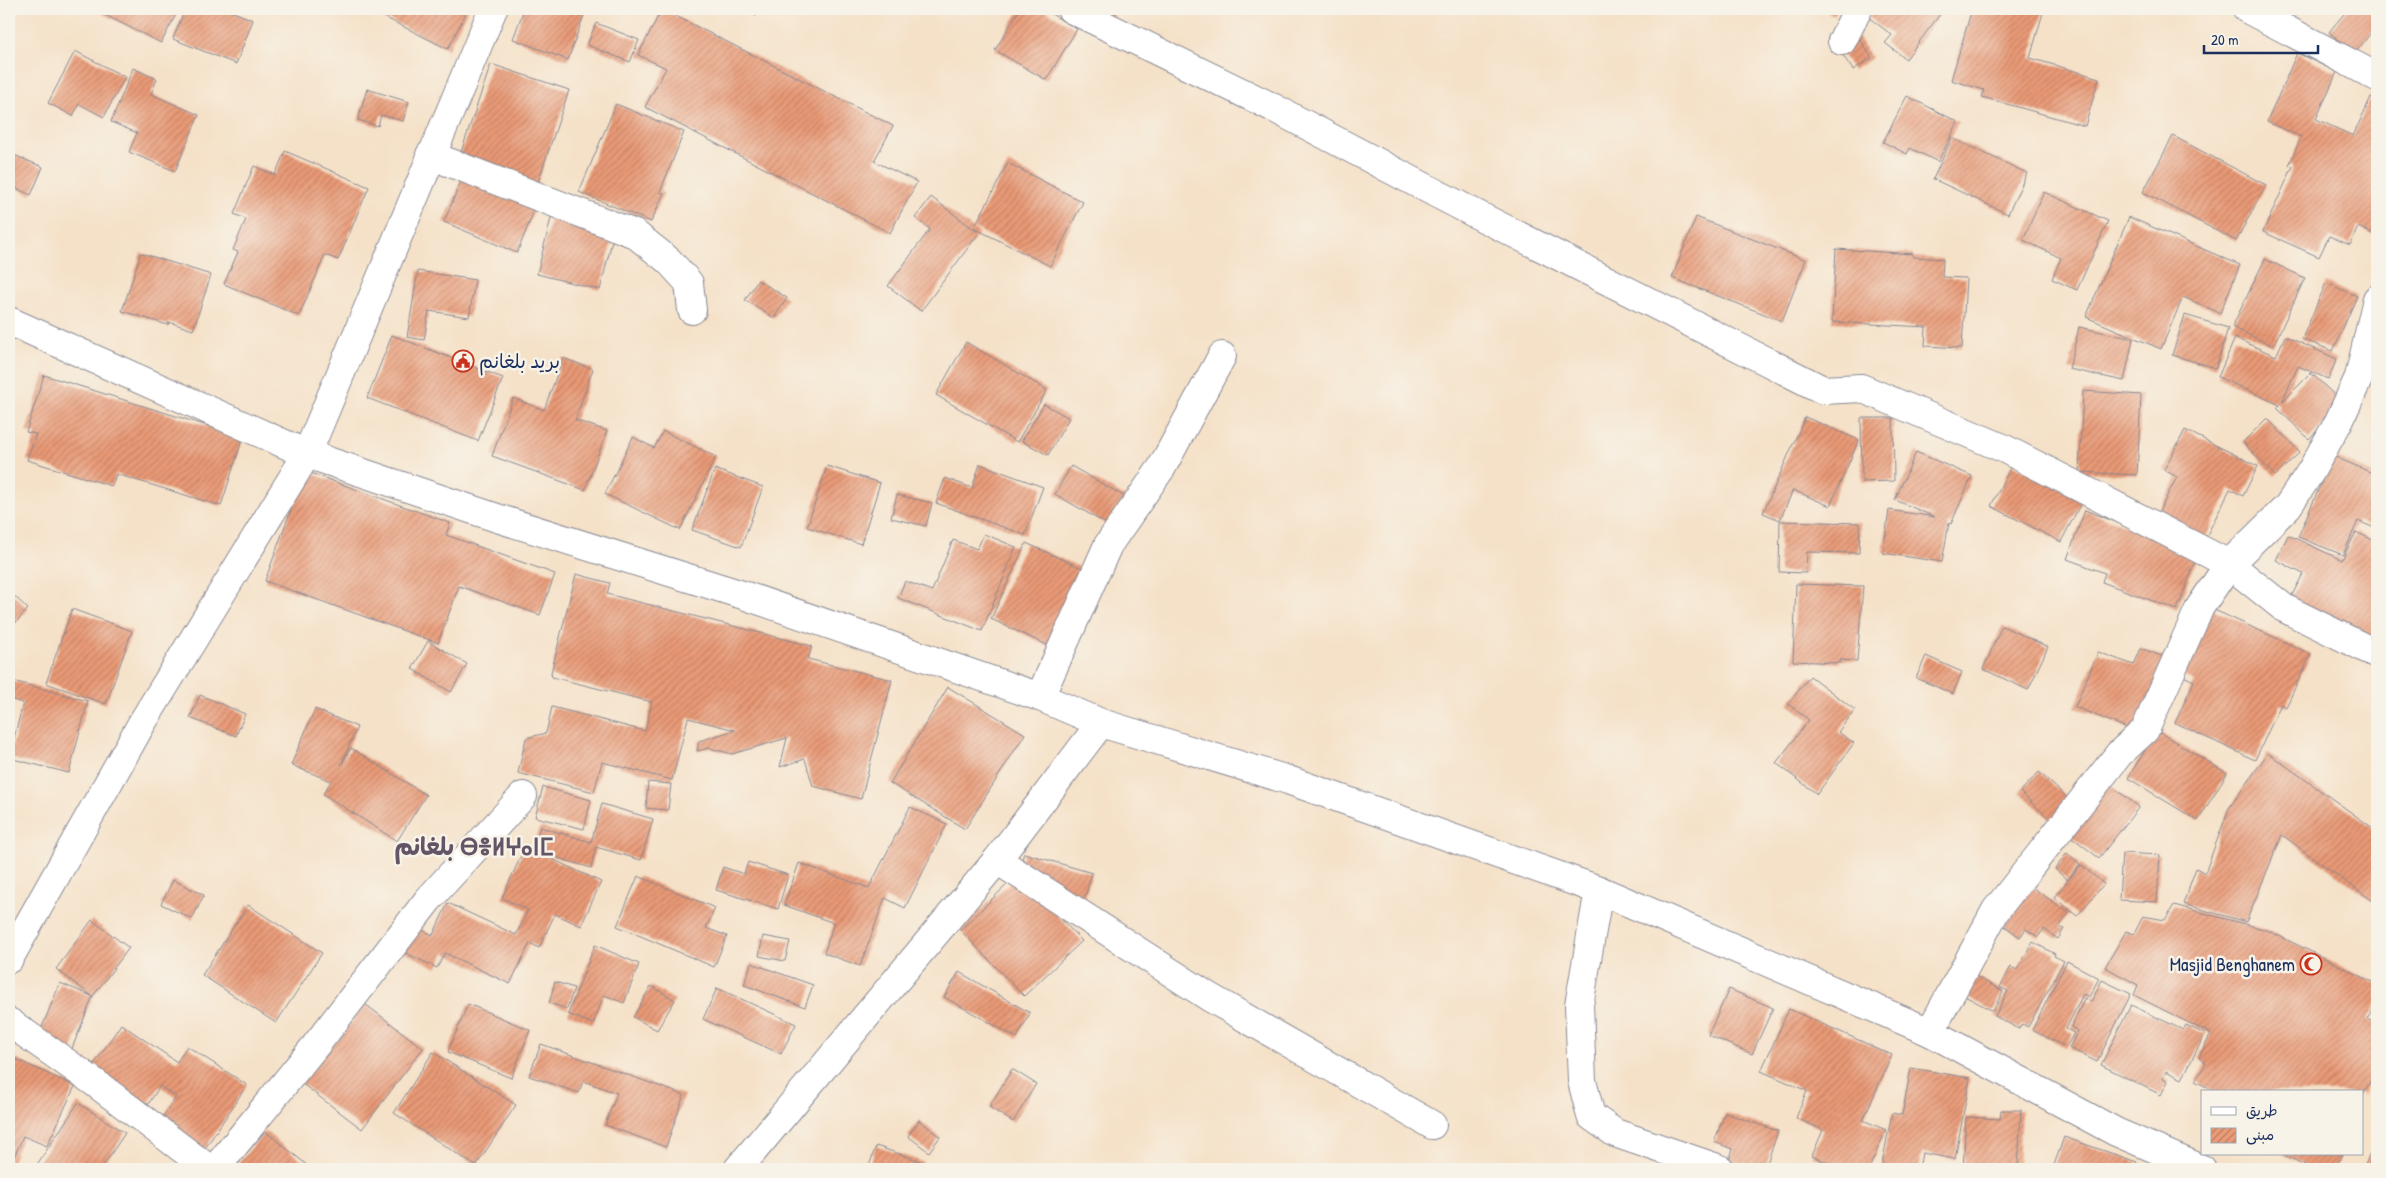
<svg xmlns="http://www.w3.org/2000/svg" width="2386" height="1178" viewBox="0 0 2386 1178" font-family="'Patrick Hand','Playpen Sans Arabic','Noto Sans Tifinagh',sans-serif">
	<style>
		.building { fill: url(#building-hatch) }
		.lines { fill: none; stroke-linecap: round; stroke-linejoin: round }
		.minor-casing { stroke: #888893; stroke-width: 30 }
		.tertiary-casing { stroke: #888893; stroke-width: 30 }
		.secondary-casing { stroke: #888893; stroke-width: 30 }
		.minor { stroke: #fff; stroke-width: 28 }
		.tertiary { stroke: #fff; stroke-width: 28 }
		.secondary { stroke: #fff; stroke-width: 28 }
		.labels { text-anchor: middle; dominant-baseline: central; stroke-width: 5; stroke-linejoin: round; paint-order: stroke }
		.poi-label { font-size: 19px; fill: #1b2f5e; stroke: #f7f3e8; text-anchor: start }
		.district-label { font-size: 24px; font-weight: bold; fill: #635466; stroke: #f7f3e8 }
	</style>
	<defs>
		<pattern id="building-hatch" width="6" height="6" patternUnits="userSpaceOnUse" patternTransform="scale(1.25)"><rect width="6" height="6" fill="#ea9a76"/><path d="M-1 1l2-2M0 6l6-6M5 7l2-2" fill="none" stroke="#bd7e64"/></pattern>
	</defs>
	<rect width="100%" height="100%" fill="#f7f3e8"/>
	<filter id="ink" filterUnits="userSpaceOnUse"><feTurbulence type="fractalNoise" baseFrequency=".02" numOctaves="2"/><feDisplacementMap in="SourceGraphic" scale="10" xChannelSelector="R" yChannelSelector="G"/><feConvolveMatrix kernelMatrix="1 2 1 2 8 2 1 2 1" color-interpolation-filters="sRGB"/></filter>
	<filter id="wash" filterUnits="userSpaceOnUse"><feTurbulence type="fractalNoise" baseFrequency=".0096" numOctaves="4" result="noise"/><feDisplacementMap in="SourceGraphic" scale="20" xChannelSelector="R" yChannelSelector="G"/><feGaussianBlur stdDeviation="1.12" result="paint"/><feColorMatrix in="noise" values="0 0 0 0 0 0 0 0 0 0 0 0 0 0 0 0 0 1.4 0 .05"/><feComposite in="paint" operator="in"/></filter>
	<g filter="url(#wash)">
		<rect width="100%" height="100%" fill="#f5e1c8"/>
		<g id="blocks">
			<g class="building">
				<path d="M 93,9 L 179,9 L 161,43 Z"/>
				<path d="M 185,9 L 226,9 L 253,20 L 236,64 L 173,39 Z"/>
				<path d="M 389,9 L 468,9 L 448,49 L 384,17 Z"/>
				<path d="M 524,9 L 586,9 L 568,60 L 513,39 Z"/>
				<path d="M 662,9 L 893,126 L 874,161 L 917,182 L 890,233 L 645,107 L 666,68 L 638,55 Z"/>
				<path d="M 743,9 L 759,9 L 756,16 Z"/>
				<path d="M 1020,9 L 1043,9 L 1077,29 L 1046,80 L 995,50 Z"/>
				<path d="M 1091,9 L 1117,9 L 1114,18 Z"/>
				<path d="M 1820,9 L 1837,9 L 1834,15 Z"/>
				<path d="M 1874,9 L 1944,9 L 1906,59 L 1885,43 L 1892,35 L 1868,17 Z"/>
				<path d="M 1972,9 L 2044,9 L 2030,58 L 2099,78 L 2085,126 L 1982,97 L 1984,90 L 1951,80 Z"/>
				<path d="M 2282,9 L 2301,9 L 2298,15 Z"/>
				<path d="M 2348,9 L 2377,9 L 2377,25 L 2355,53 L 2329,32 Z"/>
				<path d="M 596,23 L 639,40 L 630,62 L 587,45 Z"/>
				<path d="M 1859,38 L 1872,58 L 1853,70 L 1839,50 Z"/>
				<path d="M 75,51 L 125,77 L 104,117 L 79,104 L 73,116 L 48,103 Z"/>
				<path d="M 2297,53 L 2337,72 L 2316,119 L 2353,136 L 2371,97 L 2377,100 L 2377,236 L 2358,227 L 2350,245 L 2329,236 L 2319,257 L 2263,232 L 2293,166 L 2289,165 L 2301,137 L 2267,122 Z"/>
				<path d="M 491,64 L 569,90 L 537,185 L 459,158 Z"/>
				<path d="M 133,68 L 157,79 L 151,94 L 199,115 L 175,171 L 129,152 L 137,133 L 111,122 Z"/>
				<path d="M 367,89 L 409,102 L 403,121 L 381,115 L 378,126 L 358,120 Z"/>
				<path d="M 1907,96 L 1958,122 L 1938,162 L 1910,148 L 1907,154 L 1883,142 Z"/>
				<path d="M 616,104 L 684,132 L 660,192 L 664,193 L 651,222 L 579,192 Z"/>
				<path d="M 2173,136 L 2266,185 L 2236,241 L 2143,192 Z"/>
				<path d="M 1952,138 L 2027,173 L 2008,214 L 1933,179 Z"/>
				<path d="M 285,151 L 369,187 L 338,260 L 325,255 L 299,316 L 224,284 L 238,252 L 233,250 L 246,219 L 234,214 L 254,166 L 275,175 Z"/>
				<path d="M 9,153 L 43,167 L 31,195 L 9,185 Z"/>
				<path d="M 1008,163 L 1083,202 L 1050,266 L 974,228 Z"/>
				<path d="M 465,171 L 538,201 L 517,253 L 444,222 Z"/>
				<path d="M 2044,192 L 2108,221 L 2077,290 L 2052,279 L 2061,258 L 2023,240 Z"/>
				<path d="M 931,197 L 979,233 L 921,311 L 888,286 L 930,229 L 915,218 Z"/>
				<path d="M 552,214 L 615,229 L 600,290 L 537,274 Z"/>
				<path d="M 1696,217 L 1806,260 L 1782,321 L 1672,278 Z"/>
				<path d="M 2129,217 L 2240,265 L 2220,313 L 2183,297 L 2161,349 L 2086,317 Z"/>
				<path d="M 1836,249 L 1913,254 L 1913,257 L 1943,259 L 1942,277 L 1966,278 L 1962,348 L 1925,346 L 1926,327 L 1832,322 Z"/>
				<path d="M 141,253 L 211,275 L 193,330 L 169,322 L 168,325 L 122,311 Z"/>
				<path d="M 2265,259 L 2305,278 L 2273,346 L 2232,327 Z"/>
				<path d="M 418,271 L 475,280 L 469,317 L 429,311 L 424,340 L 407,337 Z"/>
				<path d="M 758,280 L 787,298 L 774,318 L 745,300 Z"/>
				<path d="M 2326,283 L 2357,296 L 2333,351 L 2302,339 Z"/>
				<path d="M 2185,315 L 2228,328 L 2216,368 L 2172,355 Z"/>
				<path d="M 2079,327 L 2133,339 L 2124,381 L 2069,369 Z"/>
				<path d="M 392,335 L 503,378 L 478,441 L 367,398 Z"/>
				<path d="M 2285,336 L 2337,359 L 2328,379 L 2298,366 L 2282,402 L 2311,373 L 2343,403 L 2309,439 L 2277,408 L 2280,405 L 2218,377 L 2235,338 L 2276,356 Z"/>
				<path d="M 966,342 L 1047,390 L 1017,442 L 936,395 Z"/>
				<path d="M 563,358 L 593,369 L 575,420 L 607,431 L 585,490 L 492,456 L 513,398 L 544,410 Z"/>
				<path d="M 44,375 L 243,437 L 221,506 L 116,474 L 112,486 L 27,460 L 36,434 L 26,432 Z"/>
				<path d="M 2083,391 L 2141,395 L 2137,475 L 2079,472 Z"/>
				<path d="M 1044,404 L 1069,418 L 1048,455 L 1022,441 Z"/>
				<path d="M 1805,417 L 1859,440 L 1830,506 L 1793,490 L 1780,520 L 1763,513 Z"/>
				<path d="M 1861,418 L 1893,418 L 1894,481 L 1862,482 Z"/>
				<path d="M 2267,418 L 2300,452 L 2275,476 L 2243,442 Z"/>
				<path d="M 2185,430 L 2258,466 L 2243,496 L 2230,489 L 2205,539 L 2157,515 L 2177,477 L 2164,470 Z"/>
				<path d="M 663,431 L 716,457 L 680,530 L 605,494 L 633,437 L 654,448 Z"/>
				<path d="M 1916,452 L 1972,476 L 1951,524 L 1949,523 L 1942,562 L 1883,553 L 1889,510 L 1935,517 L 1895,500 Z"/>
				<path d="M 2333,456 L 2377,475 L 2377,529 L 2358,521 L 2343,555 L 2298,537 Z"/>
				<path d="M 980,464 L 1043,487 L 1025,535 L 936,503 L 945,478 L 972,488 Z"/>
				<path d="M 2012,464 L 2083,499 L 2061,542 L 1991,506 Z"/>
				<path d="M 827,466 L 880,483 L 861,544 L 807,527 Z"/>
				<path d="M 1071,466 L 1136,503 L 1120,532 L 1055,494 Z"/>
				<path d="M 715,469 L 763,487 L 741,547 L 692,530 Z"/>
				<path d="M 305,471 L 450,523 L 446,535 L 555,574 L 540,615 L 459,586 L 438,643 L 265,581 Z"/>
				<path d="M 897,495 L 932,503 L 926,526 L 891,518 Z"/>
				<path d="M 2085,510 L 2198,554 L 2177,610 L 2102,582 L 2105,573 L 2067,559 Z"/>
				<path d="M 1780,521 L 1860,523 L 1859,553 L 1807,552 L 1806,573 L 1779,572 Z"/>
				<path d="M 2356,532 L 2377,542 L 2377,640 L 2290,599 L 2303,574 L 2276,560 L 2288,535 L 2342,560 Z"/>
				<path d="M 984,534 L 1016,547 L 982,631 L 898,598 L 905,581 L 932,591 L 953,540 L 977,549 Z"/>
				<path d="M 1026,543 L 1086,570 L 1051,647 L 991,619 Z"/>
				<path d="M 576,574 L 610,583 L 607,594 L 812,646 L 808,659 L 892,680 L 861,799 L 813,786 L 805,759 L 780,767 L 787,738 L 732,754 L 709,748 L 697,751 L 699,741 L 735,730 L 688,718 L 672,780 L 602,762 L 594,792 L 518,773 L 526,738 L 546,733 L 552,707 L 645,731 L 652,702 L 552,677 L 551,673 Z"/>
				<path d="M 1796,584 L 1863,586 L 1857,661 L 1840,660 L 1840,663 L 1793,661 Z"/>
				<path d="M 9,591 L 28,609 L 9,630 Z"/>
				<path d="M 2210,608 L 2311,654 L 2286,707 L 2281,704 L 2255,760 L 2175,723 L 2194,681 L 2179,674 Z"/>
				<path d="M 72,609 L 132,631 L 106,704 L 46,683 Z"/>
				<path d="M 2002,626 L 2048,647 L 2028,690 L 1983,669 Z"/>
				<path d="M 428,641 L 467,664 L 451,692 L 412,669 Z"/>
				<path d="M 2141,648 L 2166,658 L 2137,732 L 2075,707 L 2098,652 L 2134,665 Z"/>
				<path d="M 1926,656 L 1962,672 L 1953,694 L 1916,678 Z"/>
				<path d="M 1810,676 L 1855,710 L 1838,732 L 1854,743 L 1817,794 L 1776,763 L 1809,720 L 1788,704 Z"/>
				<path d="M 9,680 L 88,701 L 69,773 L 9,758 L 23,703 L 9,699 Z"/>
				<path d="M 948,687 L 1025,734 L 965,829 L 890,783 Z"/>
				<path d="M 200,695 L 245,714 L 236,736 L 190,718 Z"/>
				<path d="M 315,709 L 357,727 L 341,765 L 351,748 L 426,795 L 397,841 L 323,794 L 331,781 L 291,765 Z"/>
				<path d="M 2157,731 L 2227,773 L 2198,821 L 2128,778 Z"/>
				<path d="M 2268,753 L 2377,831 L 2377,904 L 2282,835 L 2246,922 L 2183,904 L 2196,868 L 2205,873 L 2229,808 Z"/>
				<path d="M 2039,772 L 2075,805 L 2056,825 L 2020,792 Z"/>
				<path d="M 2105,781 L 2139,807 L 2099,858 L 2065,832 Z"/>
				<path d="M 648,782 L 671,784 L 668,810 L 646,808 Z"/>
				<path d="M 543,787 L 591,800 L 584,829 L 535,817 Z"/>
				<path d="M 602,804 L 653,819 L 641,860 L 596,847 L 591,868 L 535,851 L 601,882 L 581,926 L 555,914 L 539,948 L 530,943 L 510,984 L 445,953 L 437,968 L 391,946 L 403,921 L 433,935 L 448,903 L 516,935 L 528,910 L 502,898 L 525,847 L 533,850 L 540,827 L 591,842 Z"/>
				<path d="M 910,807 L 947,824 L 905,908 L 885,898 L 860,966 L 824,953 L 834,923 L 784,905 L 799,863 L 869,888 Z"/>
				<path d="M 1024,853 L 1092,873 L 1083,904 L 1031,888 L 1082,941 L 1024,996 L 960,930 L 1017,875 Z"/>
				<path d="M 2067,853 L 2080,864 L 2067,880 L 2055,869 Z"/>
				<path d="M 2122,853 L 2160,855 L 2157,902 L 2119,900 Z"/>
				<path d="M 748,862 L 788,875 L 778,909 L 716,890 L 723,867 L 744,874 Z"/>
				<path d="M 2081,865 L 2104,884 L 2077,916 L 2054,897 Z"/>
				<path d="M 638,876 L 715,908 L 706,928 L 727,936 L 714,967 L 617,926 Z"/>
				<path d="M 173,880 L 204,895 L 192,919 L 161,904 Z"/>
				<path d="M 2026,883 L 2069,913 L 2059,927 L 2064,929 L 2058,939 L 2044,929 L 2038,937 L 2026,929 L 2020,937 L 1999,922 Z"/>
				<path d="M 248,905 L 322,953 L 276,1023 L 202,975 Z"/>
				<path d="M 2174,905 L 2267,930 L 2377,984 L 2377,1004 L 2367,1019 L 2377,1025 L 2377,1071 L 2362,1096 L 2362,1092 L 2217,1092 L 2195,1081 L 2206,1063 L 2199,1057 L 2211,1034 L 2134,995 L 2138,985 L 2105,967 L 2126,931 L 2134,934 L 2143,916 L 2165,920 Z"/>
				<path d="M 92,920 L 129,948 L 93,996 L 71,1051 L 38,1037 L 60,983 L 92,996 L 56,969 Z"/>
				<path d="M 763,936 L 790,941 L 785,961 L 759,956 Z"/>
				<path d="M 2033,942 L 2055,954 L 2054,956 L 2064,961 L 2028,1027 L 2022,1024 L 2019,1029 L 1995,1016 L 2008,991 L 2000,987 L 2011,967 L 2017,970 Z"/>
				<path d="M 595,945 L 639,964 L 624,1003 L 604,995 L 593,1024 L 568,1014 Z"/>
				<path d="M 2067,961 L 2099,978 L 2089,997 L 2083,994 L 2066,1029 L 2074,1033 L 2066,1047 L 2032,1030 Z"/>
				<path d="M 751,963 L 813,985 L 805,1007 L 744,985 Z"/>
				<path d="M 959,972 L 1030,1013 L 1017,1038 L 944,997 Z"/>
				<path d="M 1970,973 L 2003,991 L 1993,1011 L 1959,993 Z"/>
				<path d="M 2102,980 L 2131,994 L 2097,1062 L 2069,1048 L 2078,1031 L 2071,1027 L 2085,998 L 2091,1002 Z"/>
				<path d="M 555,982 L 574,988 L 567,1009 L 549,1003 Z"/>
				<path d="M 651,986 L 675,1000 L 657,1030 L 633,1017 Z"/>
				<path d="M 717,988 L 796,1024 L 781,1054 L 703,1019 Z"/>
				<path d="M 1729,989 L 1773,1008 L 1752,1054 L 1708,1035 Z"/>
				<path d="M 365,1004 L 423,1048 L 362,1129 L 288,1073 L 322,1029 L 337,1041 Z"/>
				<path d="M 468,1004 L 530,1030 L 511,1078 L 448,1052 Z"/>
				<path d="M 2131,1005 L 2183,1030 L 2186,1025 L 2205,1034 L 2182,1079 L 2166,1071 L 2163,1078 L 2168,1081 L 2161,1095 L 2101,1065 Z"/>
				<path d="M 1789,1009 L 1892,1055 L 1863,1120 L 1886,1130 L 1869,1169 L 1842,1169 L 1812,1156 L 1823,1130 L 1796,1118 L 1807,1091 L 1761,1071 Z"/>
				<path d="M 121,1024 L 177,1062 L 187,1046 L 247,1085 L 198,1159 L 154,1130 L 176,1097 L 160,1086 L 145,1109 L 89,1072 Z"/>
				<path d="M 541,1044 L 684,1095 L 666,1147 L 605,1125 L 617,1093 L 583,1081 L 579,1093 L 529,1076 Z"/>
				<path d="M 433,1052 L 516,1105 L 476,1166 L 394,1113 Z"/>
				<path d="M 9,1056 L 75,1086 L 47,1146 L 23,1136 L 9,1169 Z"/>
				<path d="M 1911,1068 L 1970,1078 L 1955,1159 L 1922,1153 L 1919,1169 L 1881,1169 L 1892,1113 L 1902,1115 Z"/>
				<path d="M 1012,1069 L 1036,1084 L 1013,1122 L 989,1107 Z"/>
				<path d="M 78,1103 L 125,1133 L 101,1169 L 34,1169 Z"/>
				<path d="M 2001,1110 L 2021,1110 L 2018,1169 L 1963,1169 L 1966,1117 L 2000,1119 Z"/>
				<path d="M 1725,1113 L 1778,1131 L 1765,1169 L 1726,1169 L 1733,1149 L 1714,1142 Z"/>
				<path d="M 919,1120 L 940,1137 L 929,1152 L 908,1136 Z"/>
				<path d="M 265,1131 L 312,1169 L 234,1169 Z"/>
				<path d="M 2064,1137 L 2137,1162 L 2134,1169 L 2067,1169 L 2054,1165 Z"/>
				<path d="M 2377,1139 L 2377,1169 L 2363,1169 Z"/>
				<path d="M 876,1146 L 923,1162 L 921,1169 L 868,1169 Z"/>
				<path d="M 2282,1154 L 2342,1154 L 2335,1169 L 2313,1169 Z"/>
			</g>
		</g>
	</g>
	<g filter="url(#ink)">
		<use href="#blocks" fill-opacity="0" stroke="#888893" stroke-width="1"/>
		<g class="lines">
			<g class="minor-casing">
				<g id="minor">
					<path d="M 1071,9 L 1272,107 L 1468,210 L 1823,390 L 1861,388 L 2003,448 L 2229,564 L 2284,608 L 2377,654"/>
					<path d="M 2247,9 L 2377,77"/>
					<path d="M 1842,41 L 1858,9"/>
					<path d="M 430,155 L 635,234 L 669,261 L 689,283 L 692,310"/>
					<path d="M 1040,697 L 1108,545 L 1162,467 L 1222,356"/>
					<path d="M 997,860 L 1209,997 L 1432,1125"/>
					<path d="M 1599,890 L 1579,1005 L 1582,1081 L 1591,1116 L 1615,1133 L 1720,1169"/>
					<path d="M 9,1022 L 94,1082 L 209,1169"/>
					<path d="M 1930,1032 L 1996,910 L 2119,754 L 2145,730 L 2200,607 L 2229,564 L 2288,506 L 2311,471 L 2339,421 L 2359,377 L 2377,299"/>
					<path d="M 215,1169 L 316,1045 L 428,900 L 523,796"/>
					<path d="M 738,1169 L 997,860 L 1101,723"/>
				</g>
			</g>
			<g class="tertiary-casing">
				<path id="tertiary" d="M 9,959 L 142,723 L 307,454"/>
			</g>
			<g class="secondary-casing">
				<g id="secondary">
					<path d="M 9,321 L 307,454 L 497,518 L 746,596 L 1040,697 L 1101,723 L 1288,780 L 1599,890 L 1930,1032 L 2116,1132 L 2202,1169"/>
					<path d="M 307,454 L 493,9"/>
				</g>
			</g>
			<use href="#minor" class="minor"/>
			<use href="#tertiary" class="tertiary"/>
			<use href="#secondary" class="secondary"/>
		</g>
	</g>
	<defs>
		<g id="civic-ring" transform="scale(1.125)"><circle r="9.5" fill="#f7f3e8" stroke="#c8321e" stroke-width="1.5"/><path d="M-.6-6.5H3V-4.5H.6V-3L4-1V1h2V6H-6V1h2V-1L-.6-3ZM-1.2 2.5V6h2.4V2.5Z" fill="#c8321e"/></g>
		<g id="mosque-ring" transform="scale(1.125)"><circle r="9.5" fill="#f7f3e8" stroke="#c8321e" stroke-width="1.5"/><path d="M3.5-4.9A6 6 0 1 0 3.5 4.9A5 5 0 1 1 3.5-4.9Z" fill="#c8321e"/></g>
	</defs>
	<g fill-rule="evenodd">
		<use href="#civic-ring" x="463" y="361"/>
		<use href="#mosque-ring" x="2311" y="964"/>
	</g>
	<g class="labels">
		<g class="poi-label">
			<text x="479" y="361">بريد بلغانم</text>
			<text x="2295" y="964" text-anchor="end">Masjid Benghanem</text>
		</g>
		<g class="district-label">
			<text x="474" y="846">بلغانم ⴱⴻⵍⵖⴰⵏⵎ</text>
		</g>
	</g>
	<rect width="2386" height="1178" fill="none" stroke="#f7f3e8" stroke-width="30"/>
	<rect x="2201" y="1090" width="162" height="65" fill="#f7f3e8" stroke="#9fa5b1"/>
	<rect x="2211" y="1107" width="25" height="8" fill="#ffffff" stroke="#9fa5b1"/>
	<text x="2246" y="1116" font-size="15" fill="#1b2f5e">طريق</text>
	<rect x="2211" y="1128" width="25" height="15" fill="url(#building-hatch)" stroke="#9fa5b1"/>
	<text x="2246" y="1140" font-size="15" fill="#1b2f5e">مبنى</text>
	<path d="M2204 45v8h114v-8" fill="none" stroke="#1b2f5e" stroke-width="2.5"/>
	<text x="2211" y="45" font-size="15" fill="#1b2f5e" stroke="#f7f3e8" stroke-width="4" paint-order="stroke">20 m</text>
</svg>
